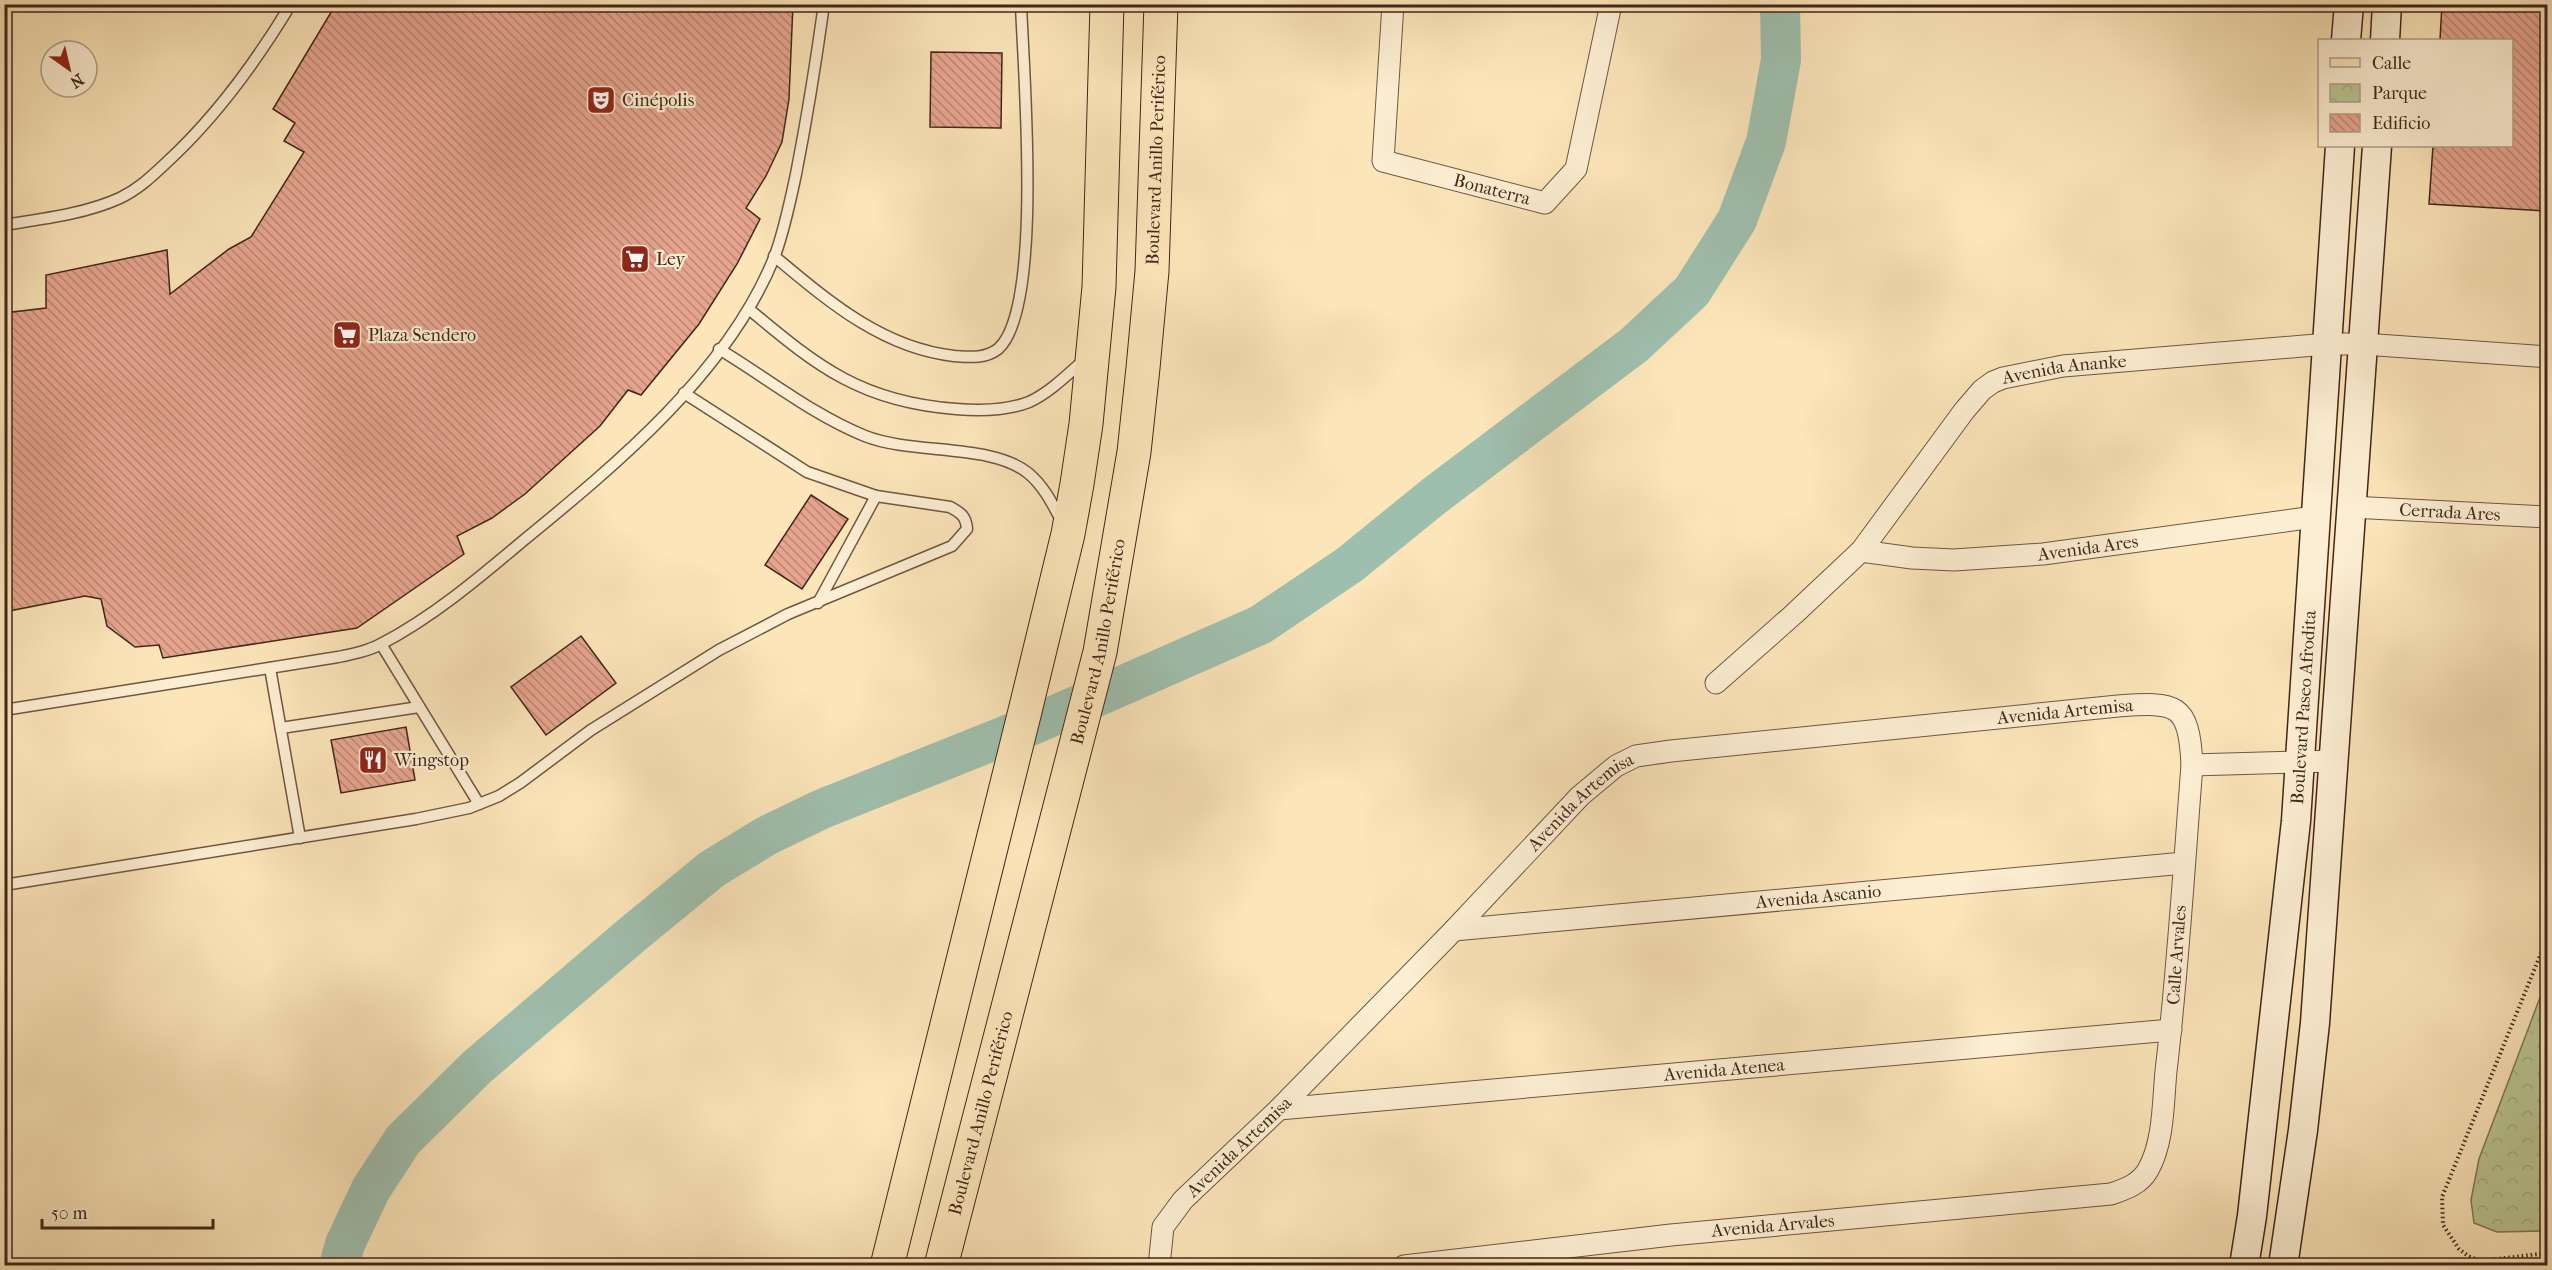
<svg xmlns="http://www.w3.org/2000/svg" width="2552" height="1270" viewBox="0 0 2552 1270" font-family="'IM FELL French Canon',serif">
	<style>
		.park { fill: url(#park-crowns); stroke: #7e7656; stroke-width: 1.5 }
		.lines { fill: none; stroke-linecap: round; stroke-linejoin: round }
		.river { stroke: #9fbfae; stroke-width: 40 }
		.building { fill: url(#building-back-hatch); stroke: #41261a; stroke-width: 1.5 }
		.lane-casing { stroke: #705642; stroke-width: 13 }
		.street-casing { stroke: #705642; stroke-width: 23 }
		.secondary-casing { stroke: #41261a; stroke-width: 31 }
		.primary-casing { stroke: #41261a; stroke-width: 35 }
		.path { stroke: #41261a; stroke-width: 4; stroke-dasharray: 1.5 3; stroke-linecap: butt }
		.lane { stroke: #fceed2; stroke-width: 10 }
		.street { stroke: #fceed2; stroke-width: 21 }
		.secondary { stroke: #fceed2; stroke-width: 28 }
		.primary { stroke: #fbe5b9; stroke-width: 33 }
		.labels { text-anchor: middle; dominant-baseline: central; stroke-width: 4.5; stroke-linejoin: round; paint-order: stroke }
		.poi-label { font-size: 18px; fill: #41261a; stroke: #fceed2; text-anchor: start }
		.street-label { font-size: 18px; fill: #41261a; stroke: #fceed2 }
	</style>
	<defs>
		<pattern id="park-crowns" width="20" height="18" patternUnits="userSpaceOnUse" patternTransform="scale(1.5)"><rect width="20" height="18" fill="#bac592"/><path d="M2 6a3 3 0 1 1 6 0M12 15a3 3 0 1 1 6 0" fill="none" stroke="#a1a97d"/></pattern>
		<pattern id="building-back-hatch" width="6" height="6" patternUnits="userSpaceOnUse" patternTransform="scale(1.5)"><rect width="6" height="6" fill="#e6a48f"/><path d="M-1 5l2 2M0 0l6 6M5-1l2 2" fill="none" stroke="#bc8574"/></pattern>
	</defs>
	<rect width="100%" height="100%" fill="#fbe5b9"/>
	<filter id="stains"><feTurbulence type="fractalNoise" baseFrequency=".00333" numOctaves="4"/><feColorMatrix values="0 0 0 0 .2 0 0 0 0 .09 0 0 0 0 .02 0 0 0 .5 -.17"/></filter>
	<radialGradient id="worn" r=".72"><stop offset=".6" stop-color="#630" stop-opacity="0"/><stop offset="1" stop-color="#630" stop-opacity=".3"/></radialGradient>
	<path class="park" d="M 2547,979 L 2547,1231 L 2497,1232 L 2474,1223 L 2471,1200 L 2479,1159 Z"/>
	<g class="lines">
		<path class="river" d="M 339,1266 L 345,1244 L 371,1189 L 403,1140 L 477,1067 L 634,933 L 712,869 L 766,836 L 822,809 L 1035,724 L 1260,625 L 1349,565 L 1434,496 L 1634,345 L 1692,291 L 1737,220 L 1766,142 L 1781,60 L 1780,4"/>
	</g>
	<g class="building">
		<path d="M 336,4 L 793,4 L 789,99 L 782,142 L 766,176 L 746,208 L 760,219 L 737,264 L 699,324 L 641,395 L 628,390 L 600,426 L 525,494 L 492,518 L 457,536 L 464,554 L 357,628 L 163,658 L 159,645 L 135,647 L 107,626 L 101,599 L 85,596 L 4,612 L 4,313 L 46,308 L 46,275 L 167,250 L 170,294 L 229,249 L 251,237 L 304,152 L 284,141 L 295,123 L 273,109 Z"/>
		<path d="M 2442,4 L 2547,4 L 2547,211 L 2429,204 L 2433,146 L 2511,146 L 2511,40 L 2440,40 Z"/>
		<path d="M 931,52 L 1002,53 L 1001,128 L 930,127 Z"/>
		<path d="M 811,495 L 848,519 L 802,589 L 765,565 Z"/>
		<path d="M 581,636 L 616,683 L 546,735 L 511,687 Z"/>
		<path d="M 406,727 L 415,780 L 341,793 L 331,740 Z"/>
	</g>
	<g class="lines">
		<g class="lane-casing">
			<g id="lane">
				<path d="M 4,225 C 42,219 85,214 120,198 C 139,189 152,176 167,162 C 217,116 256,62 291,4"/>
				<path d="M 774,256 C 828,301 882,348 954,356 C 969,357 985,359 998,349 C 1044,309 1023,68 1021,4"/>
				<path d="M 750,310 C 819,368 863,402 956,409 C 980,411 1006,411 1029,402 C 1049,393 1067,375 1084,360"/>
				<path d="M 719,349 C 767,378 813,415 865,436 C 913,455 991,443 1028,473 C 1044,486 1053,505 1062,522"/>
				<path d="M 818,603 L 876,496"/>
				<path d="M 381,644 L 479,804"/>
				<path d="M 270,668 L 300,838"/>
				<path d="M 4,710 L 338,657 C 353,654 368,651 381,644 C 433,617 480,577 524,540 C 618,463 727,373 774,258 C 784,232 790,202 796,174 C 807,118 816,62 824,4"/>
				<path d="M 281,728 L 419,707"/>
				<path d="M 4,885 L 416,819 L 469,808 L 499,796 L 520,783 L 591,730 L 719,650 L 788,614 L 952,546 L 967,529 C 966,516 961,513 950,507 L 876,496 L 807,472 L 684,393"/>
			</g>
		</g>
		<g class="street-casing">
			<g id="street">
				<path id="s1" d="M 1393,4 L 1383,161 L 1545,203 L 1576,169 L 1611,4"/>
				<path id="s2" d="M 2351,507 L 2548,517"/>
				<path id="s3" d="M 1861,551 L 1912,558 L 1954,560 L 2043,554 L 2314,517"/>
				<path id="s4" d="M 1716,683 L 1794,614 L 1861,551 L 1964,411 L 1982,390 L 1993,382 L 2003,378 L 2063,366 L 2327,344 L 2363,344 L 2548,357"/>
				<path d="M 2192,765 L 2334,761"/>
				<path id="s5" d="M 1454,930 L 2184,863"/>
				<path id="s6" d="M 1279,1109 L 2171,1030"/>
				<path id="s7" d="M 1159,1266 L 1163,1227 L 1183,1200 L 1279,1109 L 1454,930 L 1580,796 L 1616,766 L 1636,756 L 1671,751 L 2118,706 C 2176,702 2189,702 2192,765 C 2184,867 2178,970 2166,1071 C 2163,1102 2164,1142 2148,1170 C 2140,1184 2126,1189 2111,1194 L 1671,1235 L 1404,1266"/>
			</g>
		</g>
		<g class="secondary-casing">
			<g id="secondary">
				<path d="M 2346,40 L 2349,4"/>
				<path d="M 2385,40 L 2387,4"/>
				<path id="s8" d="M 2244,1266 L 2252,1216 L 2296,821 L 2340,146"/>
				<path d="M 2283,1266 L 2303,1130 L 2315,1023 L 2377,146"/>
			</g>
		</g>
		<g class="primary-casing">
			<g id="primary">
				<path d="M 887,1266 L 1025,711 L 1068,534 L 1077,484 L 1086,424 L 1099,287 L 1107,4"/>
				<path id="s9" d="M 941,1266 L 1100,652 L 1134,452 L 1143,368 L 1152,271 L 1161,4"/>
			</g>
		</g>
		<g class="path">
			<path d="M 2548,936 L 2442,1197 L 2443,1225 L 2459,1249 L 2468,1256 L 2480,1261 L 2548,1253"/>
			<path d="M 2363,1266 L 2371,1260"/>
		</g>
		<use href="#lane" class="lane"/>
		<use href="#street" class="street"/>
		<use href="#secondary" class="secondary"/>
		<use href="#primary" class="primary"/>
	</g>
	<defs>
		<g id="theatre-square" transform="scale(1.5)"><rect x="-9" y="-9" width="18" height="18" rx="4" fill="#8f2418" stroke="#fceed2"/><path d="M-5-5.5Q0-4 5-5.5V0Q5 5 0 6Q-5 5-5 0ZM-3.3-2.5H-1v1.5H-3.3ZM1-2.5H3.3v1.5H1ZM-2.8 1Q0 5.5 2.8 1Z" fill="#fff"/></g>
		<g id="supermarket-square" transform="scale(1.5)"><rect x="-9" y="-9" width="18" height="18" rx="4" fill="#8f2418" stroke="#fceed2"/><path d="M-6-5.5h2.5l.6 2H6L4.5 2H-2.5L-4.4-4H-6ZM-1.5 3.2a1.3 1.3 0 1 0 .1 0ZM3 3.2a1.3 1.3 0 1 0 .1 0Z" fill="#fff"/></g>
		<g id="restaurant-square" transform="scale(1.5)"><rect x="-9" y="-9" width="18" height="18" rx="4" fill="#8f2418" stroke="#fceed2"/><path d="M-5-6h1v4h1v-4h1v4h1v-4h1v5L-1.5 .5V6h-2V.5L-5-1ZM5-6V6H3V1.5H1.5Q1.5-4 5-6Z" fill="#fff"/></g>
	</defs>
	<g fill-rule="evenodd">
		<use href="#theatre-square" x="601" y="100"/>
		<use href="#supermarket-square" x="635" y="259"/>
		<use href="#supermarket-square" x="347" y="335"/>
		<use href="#restaurant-square" x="373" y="760"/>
	</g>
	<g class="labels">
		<g class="poi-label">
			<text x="622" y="100">Cinépolis</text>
			<text x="656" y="259">Ley</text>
			<text x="368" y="335">Plaza Sendero</text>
			<text x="394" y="760">Wingstop</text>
		</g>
		<g class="street-label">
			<text stroke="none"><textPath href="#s9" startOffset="1130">Boulevard Anillo Periférico</textPath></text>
			<text stroke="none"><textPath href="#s1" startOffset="270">Bonaterra</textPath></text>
			<text stroke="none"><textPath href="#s4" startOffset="484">Avenida Ananke</textPath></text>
			<text stroke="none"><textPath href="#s2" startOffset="99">Cerrada Ares</textPath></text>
			<text stroke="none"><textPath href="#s3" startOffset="228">Avenida Ares</textPath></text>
			<text stroke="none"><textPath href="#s9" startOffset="644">Boulevard Anillo Periférico</textPath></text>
			<text stroke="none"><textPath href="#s8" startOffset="562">Boulevard Paseo Afrodita</textPath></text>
			<text stroke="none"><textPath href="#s7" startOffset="1140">Avenida Artemisa</textPath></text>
			<text stroke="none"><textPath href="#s7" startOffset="636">Avenida Artemisa</textPath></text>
			<text stroke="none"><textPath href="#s5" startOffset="366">Avenida Ascanio</textPath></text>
			<text transform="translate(2177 955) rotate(-86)">Calle Arvales</text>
			<text stroke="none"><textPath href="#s6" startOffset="447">Avenida Atenea</textPath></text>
			<text stroke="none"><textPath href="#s9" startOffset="158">Boulevard Anillo Periférico</textPath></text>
			<text stroke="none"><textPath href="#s7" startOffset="150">Avenida Artemisa</textPath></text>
			<text transform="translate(1773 1226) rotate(-5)">Avenida Arvales</text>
		</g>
	</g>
	<rect width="2552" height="1270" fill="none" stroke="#fbe5b9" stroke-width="24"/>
	<rect x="6" y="6" width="2540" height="1258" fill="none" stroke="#41261a" stroke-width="3"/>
	<rect x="12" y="12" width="2528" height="1246" fill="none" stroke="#41261a" stroke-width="1.5"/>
	<rect x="2318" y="39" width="195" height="108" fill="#fceed2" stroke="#b19e88" stroke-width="1.5"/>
	<rect x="2330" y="58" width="30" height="9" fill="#fbe5b9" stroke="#b19e88" stroke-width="1.5"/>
	<text x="2372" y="69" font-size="18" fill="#41261a">Calle</text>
	<rect x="2330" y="84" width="30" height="18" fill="url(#park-crowns)" stroke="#b19e88" stroke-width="1.5"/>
	<text x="2372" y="99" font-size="18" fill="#41261a">Parque</text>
	<rect x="2330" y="114" width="30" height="18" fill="url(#building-back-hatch)" stroke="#b19e88" stroke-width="1.5"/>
	<text x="2372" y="129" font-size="18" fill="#41261a">Edificio</text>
	<g transform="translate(69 69) rotate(146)"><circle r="28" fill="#fceed2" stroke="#b19e88" stroke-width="1.5"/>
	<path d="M0-4.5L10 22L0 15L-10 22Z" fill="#8f2418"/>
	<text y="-9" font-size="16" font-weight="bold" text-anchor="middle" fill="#41261a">N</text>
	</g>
	<path d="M42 1219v9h171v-9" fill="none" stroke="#41261a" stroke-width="3"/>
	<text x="51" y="1219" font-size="18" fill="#41261a" stroke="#fceed2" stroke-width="4.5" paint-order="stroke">50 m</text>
	<rect width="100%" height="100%" filter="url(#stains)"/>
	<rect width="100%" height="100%" fill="url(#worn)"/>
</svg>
